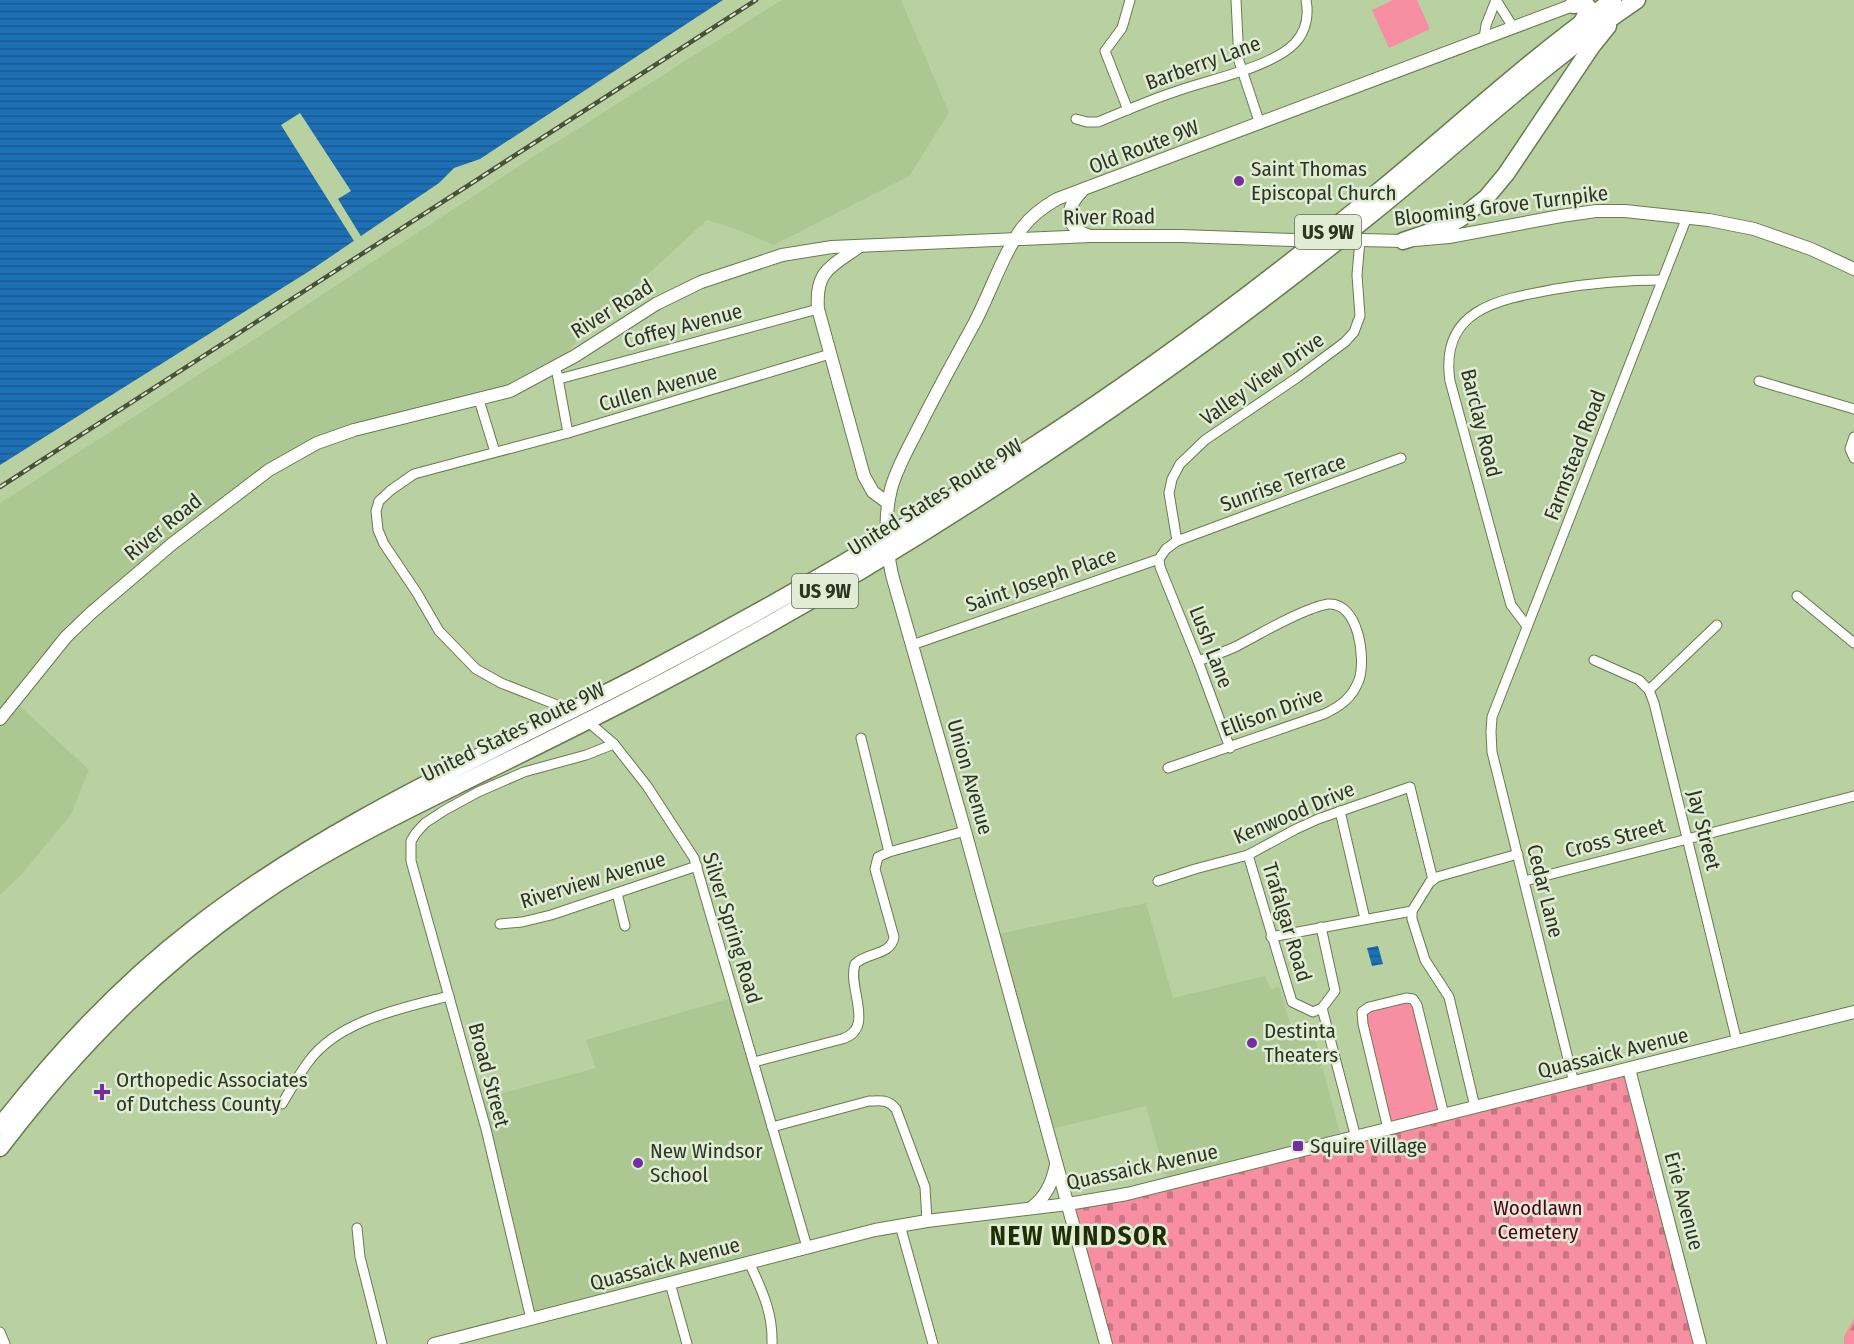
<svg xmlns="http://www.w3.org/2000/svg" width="1854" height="1344" viewBox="0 0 1854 1344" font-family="'Fira Sans Condensed',sans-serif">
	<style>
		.built { fill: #acc791 }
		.grass { fill: #f88ea1 }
		.forest { fill: url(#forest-firs) }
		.cemetery { fill: url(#cemetery-stones) }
		.water { fill: url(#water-rules) }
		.pier { fill: #b9d0a0 }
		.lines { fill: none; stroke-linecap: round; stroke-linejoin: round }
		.street-casing { stroke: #677c50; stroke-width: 11 }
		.secondary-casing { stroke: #677c50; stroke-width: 14 }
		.highway-casing { stroke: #677c50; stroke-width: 19 }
		.street { stroke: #fff; stroke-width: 9 }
		.secondary { stroke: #fff; stroke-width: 12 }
		.highway { stroke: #fff; stroke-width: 16 }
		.rail-casing { stroke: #465239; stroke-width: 4.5 }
		.rail { stroke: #e0ecd4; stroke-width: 2; stroke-dasharray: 7; stroke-linecap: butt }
		.secondary-bridge-casing { stroke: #677c50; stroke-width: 14; stroke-linecap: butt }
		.secondary-bridge { stroke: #fff; stroke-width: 12 }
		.poi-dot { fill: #752ea1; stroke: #e0ecd4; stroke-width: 2 }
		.labels { text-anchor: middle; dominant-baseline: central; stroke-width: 5; stroke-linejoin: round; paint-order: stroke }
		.shield { fill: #e0ecd4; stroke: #626c57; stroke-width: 1.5 }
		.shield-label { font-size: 20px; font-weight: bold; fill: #2c3522 }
		.street-label { font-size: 21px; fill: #2c3522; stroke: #e0ecd4 }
		.poi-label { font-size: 21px; fill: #2c3522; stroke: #e0ecd4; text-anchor: start }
		.park-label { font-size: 21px; fill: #54001d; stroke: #e0ecd4 }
		.district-label { font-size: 27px; font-weight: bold; letter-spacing: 1.5px; fill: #1e2f04; stroke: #e0ecd4 }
	</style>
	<defs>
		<pattern id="forest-firs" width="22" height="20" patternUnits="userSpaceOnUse" patternTransform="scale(1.5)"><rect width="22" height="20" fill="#f88ea1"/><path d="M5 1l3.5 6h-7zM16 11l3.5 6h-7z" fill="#c97583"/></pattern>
		<pattern id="cemetery-stones" width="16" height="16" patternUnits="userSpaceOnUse" patternTransform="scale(1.5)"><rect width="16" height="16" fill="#f88ea1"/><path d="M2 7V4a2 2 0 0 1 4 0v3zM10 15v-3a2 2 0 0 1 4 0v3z" fill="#c97583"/></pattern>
		<pattern id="water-rules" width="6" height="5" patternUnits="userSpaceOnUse" patternTransform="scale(1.5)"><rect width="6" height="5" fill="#1e70b6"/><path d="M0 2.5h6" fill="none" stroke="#1a588b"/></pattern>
	</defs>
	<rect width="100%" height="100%" fill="#b9d0a0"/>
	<g class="built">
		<path d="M 782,0 L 901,0 L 949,113 L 909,176 L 774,245 L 736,229 L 707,220 L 587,330 L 555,365 L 479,400 L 317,443 L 269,470 L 72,631 L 14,701 L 89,770 L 71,814 L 22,874 L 0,895 L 0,503 L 284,320 L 533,157 Z"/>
		<path d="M 1146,903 L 1173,998 L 1265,976 L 1270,989 L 1279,987 L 1291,1026 L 1311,1024 L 1342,1141 L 1168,1184 L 1146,1106 L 1047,1130 L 994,935 Z"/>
		<path d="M 735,997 L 807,1247 L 531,1319 L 478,1100 L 596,1068 L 586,1040 Z"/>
	</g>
	<g class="grass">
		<path d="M 1393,0 L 1417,0 L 1430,29 L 1389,48 L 1372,10 Z"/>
		<path d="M 1413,999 L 1444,1115 L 1388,1129 L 1362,1012 Z"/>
	</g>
	<path class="forest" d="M 1854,1319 L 1854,1344 L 1844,1344 L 1844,1336 Z"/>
	<path class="cemetery" d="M 1629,1069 L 1700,1344 L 1105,1344 L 1068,1204 Z"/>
	<g class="water">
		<path d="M 0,0 L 723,0 L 480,159 L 454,168 L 439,183 L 311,270 L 0,465 Z"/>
		<path d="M 1378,946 L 1383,964 L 1372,966 L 1367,948 Z"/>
	</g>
	<path class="pier" d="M 300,113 L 351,191 L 338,199 L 362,238 L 354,241 L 281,125 Z"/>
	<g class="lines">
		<g class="street-casing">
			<g id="street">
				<path d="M 1236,0 L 1239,61 L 1260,124"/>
				<path d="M 1496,0 L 1513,27"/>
				<path d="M 1484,39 L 1486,25 L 1496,0"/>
				<path d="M 1128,110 L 1105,51 L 1122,28 L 1130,0"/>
				<path d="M 1076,119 L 1087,122 L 1098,122 C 1125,111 1152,99 1180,90 C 1212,79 1272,67 1295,43 C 1306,31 1309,15 1306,0"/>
				<path d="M 557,373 L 568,433"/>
				<path d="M 559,379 L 818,309"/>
				<path d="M 1759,381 L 1854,409"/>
				<path d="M 479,400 L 495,452"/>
				<path d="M 1854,437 L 1850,449 L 1854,458"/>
				<path d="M 1177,541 L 1169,493 L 1172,479 L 1180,464 L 1205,440 L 1298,377 L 1345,342 L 1354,332 L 1360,316 L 1357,275 L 1360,240"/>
				<path d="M 1159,559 L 1160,567 L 1198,661 L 1230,748"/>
				<path d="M 1797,596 L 1854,643"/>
				<path d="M 1527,626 L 1511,605 L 1509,598 L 1450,381 C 1439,308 1501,299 1556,289 C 1592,283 1626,280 1662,280"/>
				<path d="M 912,645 L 1159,559 L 1166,549 L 1177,541 L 1401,458"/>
				<path d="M 1594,660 L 1639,680 L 1649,690 L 1654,703 L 1737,1042"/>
				<path d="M 1649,690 L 1717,625"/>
				<path d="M 571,712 L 557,705 L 501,683 L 476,669 L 439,631 L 417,593 L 384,544 L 378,530 L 376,511 L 379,501 L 391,490 L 414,474 L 568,433 L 830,354"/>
				<path d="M 586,720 L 614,744 L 647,786 L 694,858 L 807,1247"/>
				<path d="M 861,738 L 889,852"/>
				<path d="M 1168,768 L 1324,714 C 1341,706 1352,698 1359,680 C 1366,659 1359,602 1328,604 C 1322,605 1316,607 1311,609 C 1284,619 1262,633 1237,646 C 1225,652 1211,656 1198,661"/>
				<path d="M 1340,811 L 1365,919"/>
				<path d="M 1248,855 L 1292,1002 L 1313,1012 L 1322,1008 L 1335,991 L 1321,927"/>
				<path d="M 1158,881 L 1195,869 L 1248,855 L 1296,829 L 1318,819 L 1410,787 L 1433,880"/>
				<path d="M 1525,881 L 1854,796"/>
				<path d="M 617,893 L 625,926"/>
				<path d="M 500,924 L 522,922 L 551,915 L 697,866"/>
				<path d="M 1271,937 L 1412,911"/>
				<path d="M 1322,1008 L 1356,1138"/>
				<path d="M 754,1062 L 842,1039 C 876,1029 847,988 855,964 C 866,952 891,956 894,937 L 875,869 L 878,857 L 889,852 L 965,831"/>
				<path d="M 1574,1083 L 1492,752 L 1491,732 L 1492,717 L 1687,217"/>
				<path d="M 282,1104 C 291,1089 299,1074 309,1061 C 339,1020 403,1008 449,996"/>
				<path d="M 1475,1107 L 1449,997 L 1425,960 L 1412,919 L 1412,911 L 1430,882 L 1437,877 L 1518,854"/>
				<path d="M 772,1127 L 869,1101 C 881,1101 888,1099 896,1109 L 925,1187 L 927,1221"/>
				<path d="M 1388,1129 L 1363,1024 L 1362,1012 L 1369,1007 L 1406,998 L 1413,999 L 1417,1005 L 1444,1115"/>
				<path d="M 900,1225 L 933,1344"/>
				<path d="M 357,1228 L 360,1257 L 382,1344"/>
				<path d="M 749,1262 C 762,1291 773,1312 772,1344"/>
				<path d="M 670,1283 L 687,1344"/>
				<path d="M 531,1319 L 486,1129 L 411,861 L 411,841 L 416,833 L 425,823 L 445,810 L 478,792 L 524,772 L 586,755 L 614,744"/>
				<path d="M 0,1332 L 5,1344"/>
			</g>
		</g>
		<g class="secondary-casing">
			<g id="secondary">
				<path d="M 1082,191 C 1065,208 1064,228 1090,236"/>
				<path d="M 1360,240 L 1403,241 L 1449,237 L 1561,216 L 1596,211 L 1625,211 L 1709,220 L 1754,229 L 1811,249 L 1854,269"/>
				<path d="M 860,246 C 831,267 815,270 818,309 L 864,476 L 873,492 L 888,503"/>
				<path d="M 0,719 L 66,637 L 91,613 L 172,544 L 269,470 L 317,443 L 354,430 L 510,391 L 575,356 L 656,304 L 701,282 L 782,255 L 832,247 L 1091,236 L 1181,236 L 1294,240"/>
				<path d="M 1629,1069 L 1700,1344"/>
				<path d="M 1031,1208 C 1046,1197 1052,1183 1056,1165"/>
				<path d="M 434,1344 L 875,1230 L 927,1221 L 1068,1204 L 1127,1194 L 1854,1012"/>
				<path d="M 1106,1344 L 965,831 L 892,575 C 886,547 884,517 891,489 C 897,467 909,447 919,427 C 937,391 956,357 975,322 C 991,291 1002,256 1022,228 C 1032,215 1043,207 1057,199 L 1573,5"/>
			</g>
		</g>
		<g class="highway-casing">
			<g id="highway">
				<path d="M 1573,5 L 1583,4 L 1587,6 L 1587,13 L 1582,22"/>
				<path d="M 1403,241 L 1447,226 L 1461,218 L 1486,198 L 1506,174 L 1592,46 L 1608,26"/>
				<path d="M 0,1126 C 57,1053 120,985 194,928 C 330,822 491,753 643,674 C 775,605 905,529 1030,448 C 1149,371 1264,285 1374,195 C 1454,130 1529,59 1613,0"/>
				<path d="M 0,1148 C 80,1043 166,957 276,884 C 333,847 393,817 454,787 C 517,756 581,725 644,692 C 766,629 886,558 1001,483 C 1128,400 1252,311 1369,216 C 1459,144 1542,64 1637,0"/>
			</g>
		</g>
		<use href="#street" class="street"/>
		<use href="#secondary" class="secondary"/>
		<use href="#highway" class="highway"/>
		<g class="rail-casing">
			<path id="rail" d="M 0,487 L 756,0"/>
		</g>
		<use href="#rail" class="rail"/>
		<g class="secondary-bridge-casing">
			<path id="secondary-bridge" d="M 1294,240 L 1360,240"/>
		</g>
		<use href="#secondary-bridge" class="secondary-bridge"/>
	</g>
	<g class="poi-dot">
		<circle cx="1239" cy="181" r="6"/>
		<circle cx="1252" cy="1043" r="6"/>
		<path d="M99 1083h6v6h6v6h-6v6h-6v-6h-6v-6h6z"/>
		<rect x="1292" y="1140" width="12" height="12" rx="3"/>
		<circle cx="638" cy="1163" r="6"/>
	</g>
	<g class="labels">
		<g class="shield">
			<rect x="1295" y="215" width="66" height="34" rx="4.5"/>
			<rect x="792" y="574" width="66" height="34" rx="4.5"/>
		</g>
		<g class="shield-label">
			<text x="1328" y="232">US 9W</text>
			<text x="825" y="591">US 9W</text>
		</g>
		<g class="street-label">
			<text transform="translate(1203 63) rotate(-20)">Barberry Lane</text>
			<text transform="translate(1144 147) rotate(-21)">Old Route 9W</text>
			<text transform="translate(1501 206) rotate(-7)">Blooming Grove Turnpike</text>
			<text transform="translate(1109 217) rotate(-1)">River Road</text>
			<text transform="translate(612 309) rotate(-32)">River Road</text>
			<text transform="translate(683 326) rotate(-15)">Coffey Avenue</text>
			<text transform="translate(1262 379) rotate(-35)">Valley View Drive</text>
			<text transform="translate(658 388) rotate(-16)">Cullen Avenue</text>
			<text transform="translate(1481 423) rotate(76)">Barclay Road</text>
			<text transform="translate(1575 455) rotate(-69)">Farmstead Road</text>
			<text transform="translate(1283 483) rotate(-20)">Sunrise Terrace</text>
			<text transform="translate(935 497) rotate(-32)">United States Route 9W</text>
			<text transform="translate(163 527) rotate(-39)">River Road</text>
			<text transform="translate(1041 580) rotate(-19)">Saint Joseph Place</text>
			<text transform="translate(1211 647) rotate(69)">Lush Lane</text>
			<text transform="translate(1272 712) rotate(-20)">Ellison Drive</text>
			<text transform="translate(513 732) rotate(-26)">United States Route 9W</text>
			<text transform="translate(970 777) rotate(74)">Union Avenue</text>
			<text transform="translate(1294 813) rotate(-23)">Kenwood Drive</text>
			<text transform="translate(1704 830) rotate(76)">Jay Street</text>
			<text transform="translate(1615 838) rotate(-15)">Cross Street</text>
			<text transform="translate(593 880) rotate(-17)">Riverview Avenue</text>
			<text transform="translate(1545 891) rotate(76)">Cedar Lane</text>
			<text transform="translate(1287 922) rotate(73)">Trafalgar Road</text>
			<text transform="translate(732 928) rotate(73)">Silver Spring Road</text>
			<text transform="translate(1613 1053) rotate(-14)">Quassaick Avenue</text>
			<text transform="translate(489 1075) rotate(75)">Broad Street</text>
			<text transform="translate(1142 1167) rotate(-12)">Quassaick Avenue</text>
			<text transform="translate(1684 1201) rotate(75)">Erie Avenue</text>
			<text transform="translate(665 1264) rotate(-15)">Quassaick Avenue</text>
		</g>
		<g class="poi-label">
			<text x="1251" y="169">Saint Thomas<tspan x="1251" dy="24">Episcopal Church</tspan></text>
			<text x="1264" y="1031">Destinta<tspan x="1264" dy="24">Theaters</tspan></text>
			<text x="116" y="1080">Orthopedic Associates<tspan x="116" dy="24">of Dutchess County</tspan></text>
			<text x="1310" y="1146">Squire Village</text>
			<text x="650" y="1151">New Windsor<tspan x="650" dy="24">School</tspan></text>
		</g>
		<g class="park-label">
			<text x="1538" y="1208">Woodlawn<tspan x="1538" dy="24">Cemetery</tspan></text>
		</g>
		<g class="district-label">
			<text x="1079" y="1236">NEW WINDSOR</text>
		</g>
	</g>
</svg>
